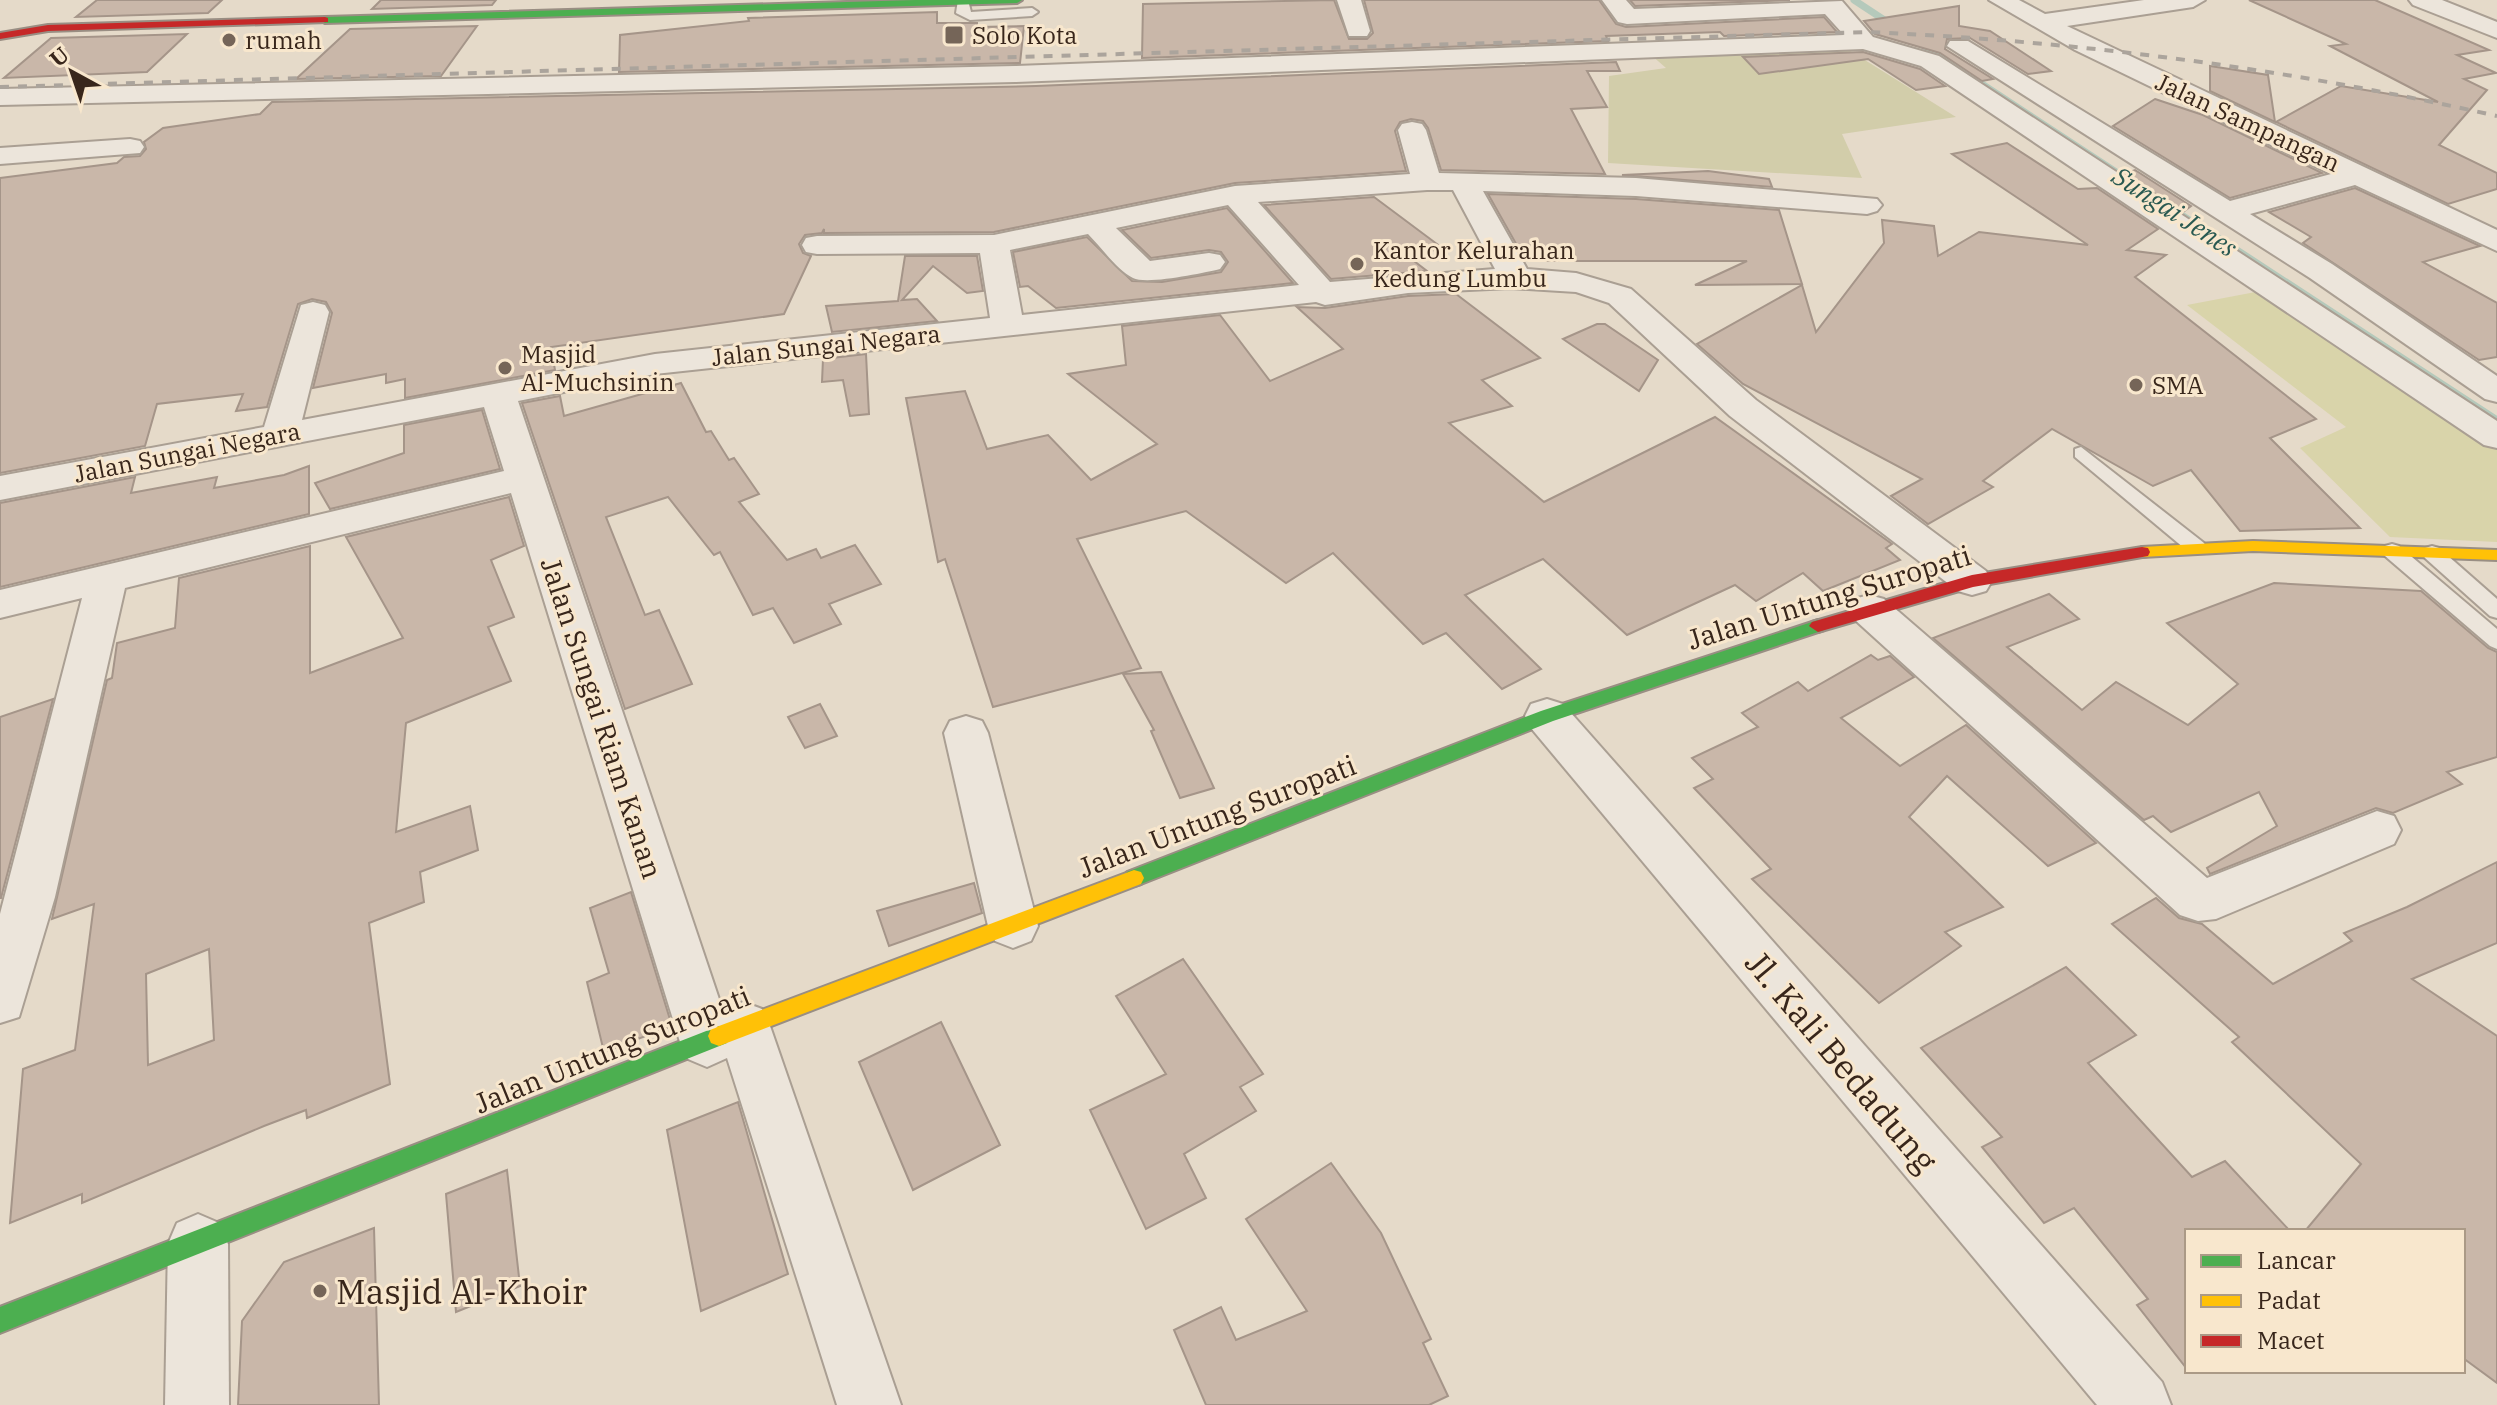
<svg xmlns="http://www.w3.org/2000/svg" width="2497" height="1405" viewBox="0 0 2497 1405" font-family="'IBM Plex Serif',serif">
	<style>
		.green { fill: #d9d4aa }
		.cemetery { fill: #d2cdaa }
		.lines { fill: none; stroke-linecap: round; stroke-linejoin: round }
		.stream-far1 { stroke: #b5c9bb; stroke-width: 7 }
		.stream { stroke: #b5c9bb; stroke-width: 9 }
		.building { fill: #c9b7a9; stroke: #a59589; stroke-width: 2; fill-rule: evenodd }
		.lane-casing { stroke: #aa9f93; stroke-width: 4 }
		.street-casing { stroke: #aa9f93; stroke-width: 4 }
		.fast-casing { stroke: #998e83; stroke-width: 4 }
		.slow-casing { stroke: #998e83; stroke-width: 4 }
		.jam-casing { stroke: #998e83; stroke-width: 4 }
		.lane { fill: #ece5db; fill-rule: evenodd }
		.street { fill: #ece5db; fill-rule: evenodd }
		.fast { fill: #4caf50; fill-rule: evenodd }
		.slow { fill: #ffc107; fill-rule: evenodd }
		.jam { fill: #c62828; fill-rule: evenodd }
		.rail { stroke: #aba49c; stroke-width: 4; stroke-dasharray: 9 9; stroke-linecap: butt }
		.poi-dot { fill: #756558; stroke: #f8e7cd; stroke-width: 3 }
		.labels { text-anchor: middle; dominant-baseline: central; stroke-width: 6; stroke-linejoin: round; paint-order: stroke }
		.far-poi-label { font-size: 24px; fill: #38261b; stroke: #f8e7cd; text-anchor: start }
		.far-street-label { font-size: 24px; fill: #38261b; stroke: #f8e7cd }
		.far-water-label { font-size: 26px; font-style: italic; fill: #295951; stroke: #f8e7cd }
		.street-label { font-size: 28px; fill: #38261b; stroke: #f8e7cd }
		.near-street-label { font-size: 34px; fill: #38261b; stroke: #f8e7cd }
		.near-poi-label { font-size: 34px; fill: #38261b; stroke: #f8e7cd; text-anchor: start }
	</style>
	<rect width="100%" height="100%" fill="#e5dac9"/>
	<path class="green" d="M 2266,290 L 2497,449 L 2497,542 L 2390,537 L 2300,448 L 2346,427 L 2187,305 Z"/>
	<path class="cemetery" d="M 1844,47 L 1956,117 L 1842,134 L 1862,178 L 1608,163 L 1609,76 L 1666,68 L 1650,54 Z"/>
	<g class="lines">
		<g class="stream-far1">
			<path d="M 1854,0 L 1895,27"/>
			<path d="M 1918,42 L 2209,233"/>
		</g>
		<path class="stream" d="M 2206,231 L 2497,421"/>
	</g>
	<g class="building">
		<path d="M 97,0 L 222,0 L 208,13 L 76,17 Z"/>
		<path d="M 381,0 L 496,0 L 492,5 L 372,9 Z"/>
		<path d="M 1334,0 L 1349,39 L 1367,39 L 1373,33 L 1364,0 L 1599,0 L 1616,24 L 1626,27 L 1824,17 L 1837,32 L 1724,36 L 1720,32 L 1606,36 L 1608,41 L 1142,58 L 1143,4 Z"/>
		<path d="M 1630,0 L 1790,0 L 1635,6 Z"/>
		<path d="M 2249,0 L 2375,0 L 2489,50 L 2457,55 L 2496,73 L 2464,79 L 2487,90 L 2439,145 L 2497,173 L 2497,189 L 2448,204 L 2276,122 L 2341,86 L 2438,102 L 2330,46 L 2346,44 Z"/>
		<path d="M 1959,6 L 1959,26 L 1990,31 L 2051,71 L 2028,74 L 1970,38 L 1947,39 L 1945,49 L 1993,79 L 1982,81 L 1940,53 L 1875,34 L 1864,21 Z"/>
		<path d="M 937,12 L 937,23 L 977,23 L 977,27 L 1024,26 L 1020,63 L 619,72 L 620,35 L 749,21 L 748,18 Z"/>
		<path d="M 477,26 L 441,76 L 296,79 L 350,29 Z"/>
		<path d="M 187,34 L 147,72 L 4,78 L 51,38 Z"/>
		<path d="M 1863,52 L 1920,69 L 1945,86 L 1916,90 L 1868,59 L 1759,74 L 1743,57 Z"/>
		<path d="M 1616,62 L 1620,71 L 1587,71 L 1607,107 L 1571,109 L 1605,174 L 1441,170 L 1428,128 L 1423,121 L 1411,119 L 1400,122 L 1395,131 L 1406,171 L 1235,183 L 994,232 L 824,233 L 824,229 L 822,233 L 805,235 L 799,244 L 803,253 L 811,256 L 784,314 L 551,347 L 555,370 L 405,398 L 405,379 L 386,383 L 386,374 L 313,388 L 332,313 L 326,302 L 312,299 L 298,304 L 267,407 L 236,411 L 243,394 L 157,404 L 145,446 L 0,473 L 0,178 L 117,163 L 124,157 L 140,156 L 146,149 L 144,142 L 163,128 L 260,114 L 272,102 L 1036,86 Z"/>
		<path d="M 2210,66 L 2268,75 L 2275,122 L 2210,91 Z"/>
		<path d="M 2155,99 L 2203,115 L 2322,173 L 2230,198 L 2113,126 Z"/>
		<path d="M 2007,143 L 2078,189 L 2097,188 L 2158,229 L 2127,250 L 2166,255 L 2135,277 L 2316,419 L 2270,438 L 2360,528 L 2240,531 L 2191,470 L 2153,486 L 2052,429 L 1983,481 L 1993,487 L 1928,524 L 1891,496 L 1922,479 L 1743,384 L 1697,344 L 1802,285 L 1816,332 L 1884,243 L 1882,220 L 1934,226 L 1938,256 L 1979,232 L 2088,245 L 1952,154 Z"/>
		<path d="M 2135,170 L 2191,206 L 2183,212 L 2125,174 Z"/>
		<path d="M 1708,171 L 1769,179 L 1772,187 L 1622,175 Z"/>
		<path d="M 2355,188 L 2480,246 L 2423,262 L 2497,303 L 2497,357 L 2479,360 L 2303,243 L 2311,237 L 2269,212 Z"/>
		<path d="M 1488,194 L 1636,199 L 1779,210 L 1802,284 L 1695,285 L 1747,261 L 1538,261 L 1531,248 L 1519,249 Z"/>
		<path d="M 1374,197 L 1445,250 L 1401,251 L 1427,271 L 1331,279 L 1264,205 Z"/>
		<path d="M 1227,208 L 1293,283 L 1056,308 L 1028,286 L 1020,287 L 1013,252 L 1087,237 L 1132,281 L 1162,282 L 1221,272 L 1228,262 L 1221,252 L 1209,250 L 1151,258 L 1122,230 Z"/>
		<path d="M 905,256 L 977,256 L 983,291 L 967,293 L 933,266 L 902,300 L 917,299 L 937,321 L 832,332 L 826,306 L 898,301 Z"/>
		<path d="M 1456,294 L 1540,358 L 1482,380 L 1512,406 L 1449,423 L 1544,502 L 1715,417 L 1892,544 L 1886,548 L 1900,560 L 1823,591 L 1803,573 L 1756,601 L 1735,585 L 1627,635 L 1543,559 L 1465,595 L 1541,669 L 1502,689 L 1446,633 L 1423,644 L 1333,553 L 1286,583 L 1186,511 L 1077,539 L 1141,668 L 993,707 L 945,559 L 938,562 L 906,398 L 965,391 L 987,449 L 1048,435 L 1091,480 L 1157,444 L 1068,374 L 1126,365 L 1122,326 L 1220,315 L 1270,381 L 1343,349 L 1297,307 L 1325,308 L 1408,296 Z"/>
		<path d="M 1597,324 L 1605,324 L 1658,360 L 1639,391 L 1563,339 Z"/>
		<path d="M 866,354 L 869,414 L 850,416 L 843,380 L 822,382 L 823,359 Z"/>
		<path d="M 681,383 L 706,432 L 711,431 L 729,460 L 734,458 L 759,494 L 739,502 L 787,560 L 816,549 L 821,558 L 855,545 L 881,584 L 829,604 L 841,624 L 794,643 L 773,608 L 753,615 L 720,552 L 714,555 L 668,497 L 606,517 L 645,615 L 659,610 L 692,684 L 625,709 L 522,403 L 560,396 L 564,416 Z"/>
		<path d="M 482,410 L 500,469 L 330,509 L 315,483 L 404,453 L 404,425 Z"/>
		<path d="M 309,466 L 309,514 L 0,587 L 0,503 L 135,477 L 131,493 L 217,477 L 214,488 L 284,475 Z"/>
		<path d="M 509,497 L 524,546 L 491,560 L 514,617 L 488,627 L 511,681 L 406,723 L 396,832 L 470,806 L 478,850 L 420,872 L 424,902 L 369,923 L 390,1084 L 307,1118 L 306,1110 L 264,1126 L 82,1203 L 82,1194 L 10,1223 L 23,1069 L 75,1050 L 94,904 L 52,919 L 107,680 L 112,678 L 117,643 L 175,628 L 179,578 L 310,546 L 310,673 L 403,638 L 346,537 ZM 209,949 L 214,1040 L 148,1065 L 146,974 Z"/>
		<path d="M 2274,583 L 2421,591 L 2488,648 L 2497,652 L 2497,757 L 2447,772 L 2462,784 L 2393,813 L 2376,808 L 2210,874 L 2207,868 L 2277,826 L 2259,792 L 2171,832 L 2153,816 L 2144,820 L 1933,638 L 2049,594 L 2079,619 L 2007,647 L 2082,710 L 2116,682 L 2188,725 L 2238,684 L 2167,623 Z"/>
		<path d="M 1871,655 L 1878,660 L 1890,656 L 1914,677 L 1841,718 L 1900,766 L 1966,725 L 2096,843 L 2048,866 L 1947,776 L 1909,817 L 2003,907 L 1945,932 L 1961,946 L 1879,1003 L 1752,879 L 1771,869 L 1694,788 L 1713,779 L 1692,758 L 1758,727 L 1742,713 L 1798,682 L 1808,691 Z"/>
		<path d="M 1161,672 L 1214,788 L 1180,798 L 1151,731 L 1154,730 L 1123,674 Z"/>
		<path d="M 53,699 L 1,898 L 0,898 L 0,717 Z"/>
		<path d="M 820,704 L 837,736 L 805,748 L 788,717 Z"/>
		<path d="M 2497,862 L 2497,943 L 2412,979 L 2497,1036 L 2497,1383 L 2463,1358 L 2463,1231 L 2305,1231 L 2361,1164 L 2232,1042 L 2239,1037 L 2112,924 L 2156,898 L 2179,918 L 2202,924 L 2273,984 L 2352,941 L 2344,933 L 2407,907 Z"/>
		<path d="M 974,883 L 982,913 L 889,946 L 877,911 Z"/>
		<path d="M 631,892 L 672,1026 L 604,1052 L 587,982 L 609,973 L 590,908 Z"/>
		<path d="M 1183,959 L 1263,1074 L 1240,1087 L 1256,1111 L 1184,1154 L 1206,1198 L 1146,1229 L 1090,1110 L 1166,1074 L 1116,996 Z"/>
		<path d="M 2066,967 L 2136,1035 L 2088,1063 L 2192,1177 L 2225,1161 L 2290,1231 L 2187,1231 L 2187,1369 L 2137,1305 L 2148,1299 L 2074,1208 L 2044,1223 L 1982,1147 L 2002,1137 L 1921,1048 Z"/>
		<path d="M 941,1022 L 1000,1145 L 913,1190 L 859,1062 Z"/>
		<path d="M 738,1102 L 788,1274 L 701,1311 L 667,1130 Z"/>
		<path d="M 1331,1163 L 1381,1233 L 1431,1339 L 1423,1343 L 1448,1396 L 1429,1405 L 1206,1405 L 1174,1330 L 1221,1307 L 1236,1340 L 1307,1311 L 1246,1219 Z"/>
		<path d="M 507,1170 L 520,1286 L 456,1312 L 446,1194 Z"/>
		<path d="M 374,1228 L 379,1405 L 238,1405 L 242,1321 L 284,1262 Z"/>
	</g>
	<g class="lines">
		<g class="lane-casing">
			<g id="lane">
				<path d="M 958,0 L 968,0 L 971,12 L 1032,8 L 1038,12 L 1032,16 L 970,20 L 956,13 Z"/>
				<path d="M 2081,447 L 2204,543 L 2207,548 L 2204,553 L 2190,553 L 2075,457 L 2075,449 Z"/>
				<path d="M 2392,544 L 2399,546 L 2497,629 L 2497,649 L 2490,646 L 2385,556 L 2382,551 L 2385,546 Z"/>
				<path d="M 2432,546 L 2439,548 L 2497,599 L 2497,618 L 2490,616 L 2425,558 L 2422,553 L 2425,548 Z"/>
			</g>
		</g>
		<g class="street-casing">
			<g id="street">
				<path d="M 1337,0 L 1361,0 L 1370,31 L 1367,36 L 1349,36 Z"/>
				<path d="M 1602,0 L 1626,0 L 1634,9 L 1842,1 L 1873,37 L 1939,56 L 2497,421 L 2497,448 L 2484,445 L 1921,66 L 1863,49 L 1015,82 L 0,105 L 0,89 L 1015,66 L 1844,35 L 1825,14 L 1627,24 L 1618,22 Z"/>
				<path d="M 1989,0 L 2019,0 L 2045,14 L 2144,0 L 2205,0 L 2193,7 L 2067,26 L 2497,230 L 2497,251 L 2355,185 L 2250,214 L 2332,264 L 2497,376 L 2497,402 L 2485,399 L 2310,278 L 1947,46 L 1950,41 L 1968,41 L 2230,201 L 2331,174 L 2075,50 Z"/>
				<path d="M 2409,0 L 2442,0 L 2497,22 L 2497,38 L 2413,5 Z"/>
				<path d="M 1412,122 L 1422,124 L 1426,130 L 1439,173 L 1636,178 L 1877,199 L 1882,205 L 1877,211 L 1867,214 L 1636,196 L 1483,191 L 1527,269 L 1576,273 L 1631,289 L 1756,400 L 1986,571 L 1992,581 L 1986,591 L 1972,595 L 1958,591 L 1730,416 L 1609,303 L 1576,292 L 1510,288 L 1408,293 L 1325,305 L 1316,302 L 655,374 L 518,401 L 723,1011 L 743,1002 L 762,1009 L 770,1026 L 901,1405 L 837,1405 L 727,1058 L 707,1067 L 688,1059 L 680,1042 L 511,493 L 125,588 L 55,897 L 19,1017 L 0,1023 L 0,914 L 82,598 L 0,618 L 0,590 L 504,471 L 484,407 L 0,500 L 0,476 L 264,427 L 301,305 L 313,302 L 325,305 L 329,312 L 302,420 L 655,354 L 990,318 L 980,253 L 817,254 L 806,252 L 802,245 L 806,238 L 817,236 L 994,235 L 1235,186 L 1410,174 L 1398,130 L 1402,124 ZM 1427,190 L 1453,190 L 1495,269 L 1330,282 L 1258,202 ZM 1228,205 L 1299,285 L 1022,315 L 1010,250 L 1088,234 C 1101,247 1117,270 1133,278 C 1147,285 1203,273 1220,269 L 1225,262 L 1220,255 L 1209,253 L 1150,261 L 1116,228 Z"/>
				<path d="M 130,139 L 140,141 L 144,147 L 140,153 L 0,164 L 0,148 Z"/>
				<path d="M 1869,595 L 1884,599 L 2207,878 L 2377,811 L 2394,816 L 2401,830 L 2394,844 L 2216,919 L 2198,921 L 2180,915 L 1854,619 L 1848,609 L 1854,599 Z"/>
				<path d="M 1547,699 L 1563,704 L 2162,1382 L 2171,1405 L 2097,1405 L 1531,728 L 1525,716 L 1531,704 Z"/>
				<path d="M 966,716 L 982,721 L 988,733 L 1038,926 L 1031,941 L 1013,948 L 995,941 L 988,926 L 944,733 L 950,721 Z"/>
				<path d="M 198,1214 L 219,1223 L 228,1244 L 229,1405 L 165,1405 L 168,1244 L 177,1223 Z"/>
			</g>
		</g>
		<g class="fast-casing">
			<g id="fast">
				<path d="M 916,0 L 1022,0 L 1017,3 L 325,23 L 320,20 L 325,17 Z"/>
				<path d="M 1818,620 L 1827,626 L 1824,630 L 1553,721 L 1141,884 L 1134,886 L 1127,884 L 1124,878 L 1127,872 L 1541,711 Z"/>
				<path d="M 719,1026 L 727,1029 L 730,1036 L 727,1043 L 0,1333 L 0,1307 Z"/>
			</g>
		</g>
		<g class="slow-casing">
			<g id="slow">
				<path d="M 2253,541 L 2497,550 L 2497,560 L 2253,551 L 2142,557 L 2134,552 L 2142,547 Z"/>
				<path d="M 1134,870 L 1141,872 L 1144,878 L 1141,884 L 719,1046 L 711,1043 L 708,1036 L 711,1029 Z"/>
			</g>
		</g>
		<g class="jam-casing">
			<g id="jam">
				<path d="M 325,17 L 328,18 L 328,22 L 48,31 L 0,39 L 0,33 L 48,25 Z"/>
				<path d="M 2142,547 L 2148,548 L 2150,552 L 2148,556 L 1973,587 L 1818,632 L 1809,626 L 1812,622 L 1972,575 Z"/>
			</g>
		</g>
		<use href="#lane" class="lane"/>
		<use href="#street" class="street"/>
		<use href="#fast" class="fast"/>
		<use href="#slow" class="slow"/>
		<use href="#jam" class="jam"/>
		<path class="rail" d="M 0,87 L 1867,32 C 2080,41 2289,69 2497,116"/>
	</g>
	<g class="poi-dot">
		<rect x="944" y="25" width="20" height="20" rx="4"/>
		<circle cx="229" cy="40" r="8"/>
		<circle cx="1357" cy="264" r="8"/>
		<circle cx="505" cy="368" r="8"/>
		<circle cx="2136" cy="385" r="8"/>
		<circle cx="320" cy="1291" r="8"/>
	</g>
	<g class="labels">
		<g class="far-poi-label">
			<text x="972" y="35">Solo Kota</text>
			<text x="245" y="40">rumah</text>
			<text x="1373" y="250">Kantor Kelurahan<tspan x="1373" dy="28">Kedung Lumbu</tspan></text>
			<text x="521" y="354">Masjid<tspan x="521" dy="28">Al-Muchsinin</tspan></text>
			<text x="2152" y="385">SMA</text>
		</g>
		<g class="far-street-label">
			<text transform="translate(2248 122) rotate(25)">Jalan Sampangan</text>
			<text transform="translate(826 345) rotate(-6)">Jalan Sungai Negara</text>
			<text transform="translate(187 452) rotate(-11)">Jalan Sungai Negara</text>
		</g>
		<g class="far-water-label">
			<text transform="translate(2175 211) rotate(33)">Sungai Jenes</text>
		</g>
		<g class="street-label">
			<text transform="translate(1829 597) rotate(-17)">Jalan Untung Suropati</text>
			<text transform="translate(602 718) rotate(72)">Jalan Sungai Riam Kanan</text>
			<text transform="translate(1217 816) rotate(-21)">Jalan Untung Suropati</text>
			<text transform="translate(612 1049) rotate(-22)">Jalan Untung Suropati</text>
		</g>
		<g class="near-street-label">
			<text transform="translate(1842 1061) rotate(50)">Jl. Kali Bedadung</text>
		</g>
		<g class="near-poi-label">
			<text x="336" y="1291">Masjid Al-Khoir</text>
		</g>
	</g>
	<rect x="2185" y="1229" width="280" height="144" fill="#f8e7cd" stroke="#ab9a86" stroke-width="2"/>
	<rect x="2201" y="1255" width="40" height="12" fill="#4caf50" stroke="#ab9a86" stroke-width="2"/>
	<text x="2257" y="1269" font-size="24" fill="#38261b">Lancar</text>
	<rect x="2201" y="1295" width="40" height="12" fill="#ffc107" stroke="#ab9a86" stroke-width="2"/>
	<text x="2257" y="1309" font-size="24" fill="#38261b">Padat</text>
	<rect x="2201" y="1335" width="40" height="12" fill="#c62828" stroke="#ab9a86" stroke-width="2"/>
	<text x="2257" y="1349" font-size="24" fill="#38261b">Macet</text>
	<g transform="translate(72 72) rotate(320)" stroke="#f8e7cd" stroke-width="6" paint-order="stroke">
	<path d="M0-6L14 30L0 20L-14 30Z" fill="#38261b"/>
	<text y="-12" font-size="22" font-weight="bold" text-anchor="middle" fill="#38261b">U</text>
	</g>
</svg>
